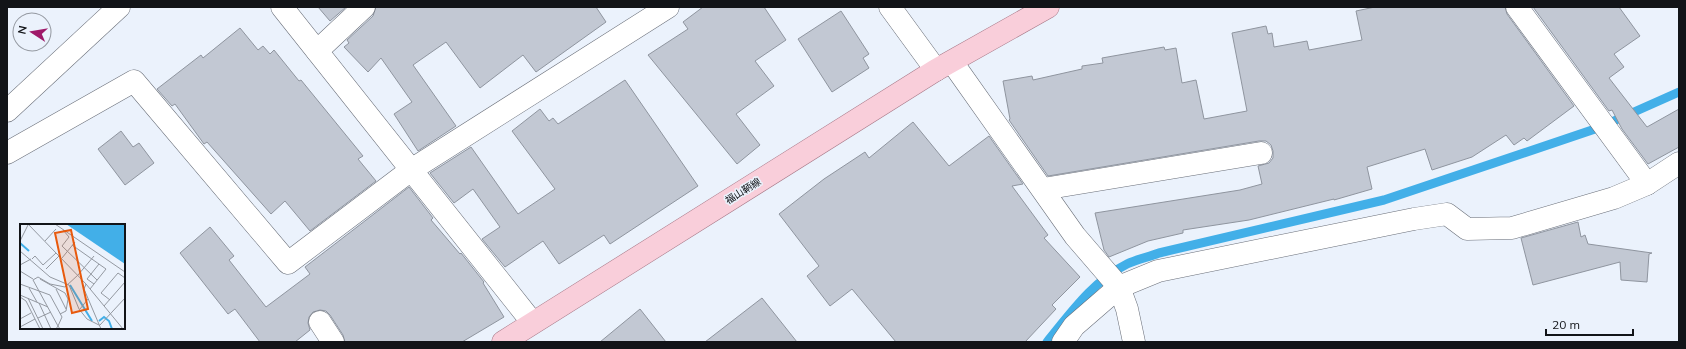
<svg xmlns="http://www.w3.org/2000/svg" width="1686" height="349" viewBox="0 0 1686 349" font-family="Mulish,'Noto Sans JP',sans-serif">
	<style>
		.lines { fill: none; stroke-linecap: round; stroke-linejoin: round }
		.stream { stroke: #42afe8; stroke-width: 9 }
		.building { fill: #c2c8d3; stroke: #8f959f }
		.street-casing { stroke: #6a6f79; stroke-width: 23 }
		.secondary-casing { stroke: #6a6f79; stroke-width: 23 }
		.primary-casing { stroke: #a67786; stroke-width: 23 }
		.street { stroke: #fff; stroke-width: 22 }
		.secondary { stroke: #fff; stroke-width: 22 }
		.primary { stroke: #f9ceda; stroke-width: 22 }
		.labels { text-anchor: middle; dominant-baseline: central; stroke-width: 3; stroke-linejoin: round; paint-order: stroke }
		.street-label { font-size: 10px; fill: #121418; stroke: #ebf2fc }
		.inset-river { fill: none; stroke: #42afe8; stroke-width: 2 }
		.inset-road { fill: none; stroke: #9499a1; stroke-width: 1 }
		.view { fill: #e8590c; fill-opacity: 0.15; stroke: #e8590c; stroke-width: 2 }
		.inset-edge { fill: none; stroke: #121418; stroke-width: 2 }
	</style>
	<rect width="100%" height="100%" fill="#ebf2fc"/>
	<g class="lines">
		<path class="stream" d="M 1047,342 C 1070,314 1093,281 1127,264 C 1137,259 1149,257 1159,253 L 1384,200 L 1598,128 L 1679,92"/>
	</g>
	<g class="building">
		<path d="M 318,7 L 346,7 L 330,21 Z"/>
		<path d="M 376,7 L 596,7 L 606,22 L 536,72 L 523,55 L 480,88 L 446,42 L 413,65 L 456,126 L 418,151 L 394,114 L 412,102 L 381,58 L 368,72 L 344,47 L 349,43 L 347,40 L 373,16 Z"/>
		<path d="M 703,7 L 764,7 L 786,40 L 755,61 L 774,86 L 736,114 L 760,145 L 737,164 L 648,55 L 688,29 L 683,22 Z"/>
		<path d="M 1375,7 L 1505,7 L 1507,14 L 1574,106 L 1527,141 L 1524,138 L 1514,145 L 1506,135 L 1472,157 L 1432,170 L 1425,149 L 1367,167 L 1372,189 L 1334,200 L 1334,199 L 1249,220 L 1183,230 L 1183,233 L 1148,241 L 1109,257 L 1104,250 L 1095,213 L 1240,190 L 1262,184 L 1258,166 L 1269,163 L 1273,158 L 1273,151 L 1271,145 L 1266,141 L 1259,141 L 1048,176 L 1009,120 L 1010,119 L 1003,81 L 1032,76 L 1033,80 L 1082,69 L 1082,66 L 1103,63 L 1102,58 L 1164,47 L 1165,50 L 1176,48 L 1182,83 L 1196,80 L 1204,119 L 1247,111 L 1232,33 L 1266,26 L 1268,34 L 1272,33 L 1274,47 L 1307,41 L 1309,50 L 1362,40 L 1356,11 Z"/>
		<path d="M 1533,7 L 1619,7 L 1640,36 L 1614,54 L 1624,67 L 1609,78 L 1647,127 L 1679,109 L 1679,147 L 1648,164 L 1622,129 L 1612,110 L 1609,111 Z"/>
		<path d="M 841,11 L 869,54 L 863,58 L 869,68 L 832,92 L 798,39 Z"/>
		<path d="M 240,28 L 258,50 L 263,46 L 270,54 L 274,50 L 299,81 L 301,80 L 363,156 L 358,159 L 376,181 L 310,231 L 285,201 L 271,214 L 207,142 L 204,144 L 175,104 L 172,106 L 157,89 L 201,55 L 203,58 Z"/>
		<path d="M 625,80 L 698,186 L 610,244 L 604,235 L 559,264 L 543,241 L 505,267 L 482,239 L 500,227 L 473,189 L 454,203 L 430,173 L 471,147 L 518,214 L 555,189 L 512,131 L 540,109 L 549,121 L 553,118 L 558,124 Z"/>
		<path d="M 913,122 L 949,166 L 989,136 L 1023,184 L 1012,186 L 1048,235 L 1044,238 L 1080,277 L 1052,305 L 1056,309 L 1025,342 L 896,342 L 852,289 L 830,306 L 807,276 L 819,266 L 779,214 L 824,179 L 865,152 L 869,158 Z"/>
		<path d="M 121,131 L 133,147 L 139,143 L 154,163 L 125,185 L 98,149 Z"/>
		<path d="M 409,187 L 433,218 L 431,220 L 460,254 L 461,253 L 484,282 L 483,283 L 504,317 L 462,342 L 345,342 L 343,335 L 330,315 L 326,311 L 320,310 L 313,312 L 309,317 L 308,323 L 310,330 L 295,342 L 260,342 L 235,309 L 228,314 L 180,253 L 210,227 L 234,256 L 229,260 L 266,307 L 310,274 L 305,267 Z"/>
		<path d="M 1578,222 L 1581,237 L 1585,235 L 1588,244 L 1652,253 L 1649,254 L 1647,282 L 1621,280 L 1620,262 L 1533,285 L 1521,238 Z"/>
		<path d="M 762,298 L 797,342 L 705,342 Z"/>
		<path d="M 640,309 L 666,342 L 600,342 Z"/>
	</g>
	<g class="lines">
		<g class="street-casing">
			<g id="street">
				<path d="M 282,7 L 532,322"/>
				<path d="M 890,7 L 936,70"/>
				<path d="M 1517,7 L 1647,184"/>
				<path d="M 317,51 L 364,7"/>
				<path d="M 952,62 L 1075,236 L 1119,287 L 1127,309 L 1134,342"/>
				<path d="M 7,153 L 134,81 L 288,263 L 411,170 L 668,7"/>
				<path d="M 1043,189 L 1261,153"/>
				<path d="M 320,322 L 333,342"/>
				<path d="M 1063,342 L 1074,326 L 1119,287 L 1158,271 L 1414,219 L 1447,214 L 1467,229 L 1512,228 L 1614,198 L 1647,184 L 1679,163"/>
			</g>
		</g>
		<g class="secondary-casing">
			<path id="secondary" d="M 7,111 L 119,7"/>
		</g>
		<g class="primary-casing">
			<path id="primary" d="M 503,342 L 936,70 L 1048,7"/>
		</g>
		<use href="#street" class="street"/>
		<use href="#secondary" class="secondary"/>
		<use href="#primary" class="primary"/>
	</g>
	<g class="labels">
		<g class="street-label">
			<text transform="translate(743 191) rotate(-32)">福山鞆線</text>
		</g>
	</g>
	<g transform="translate(20 224)">
		<rect width="105" height="105" fill="#ebf2fc"/>
		<path d="M 46,0 L 105,0 L 105,40 Z" fill="#42afe8"/>
		<path class="inset-river" d="M 0,19 L 9,27M 50,61 L 72,97M 79,97 L 84,93 L 89,97 L 92,105"/>
		<path class="inset-road" d="M 8,0 L 66,60 L 64,65 L 81,105M 35,0 L 105,48M 43,6 L 49,13 L 42,22 L 77,56M 0,17 L 8,1M 25,17 L 36,5M 52,21 L 86,45 L 70,65M 0,27 L 30,53 L 49,61 L 59,85 L 67,95 L 79,101M 42,34 L 55,18M 12,35 L 15,32 L 23,41 L 36,29M 0,41 L 11,35M 26,45 L 39,32M 0,47 L 13,55M 58,51 L 74,32M 20,55 L 45,69 L 48,75 L 46,87 L 40,90M 0,60 L 30,71 L 42,93 L 38,102 L 40,105M 66,60 L 103,105M 74,60 L 67,55 L 79,40M 9,64 L 17,78M 36,65 L 46,85M 0,71 L 28,83M 0,73 L 6,77 L 20,105M 8,74 L 23,105M 90,76 L 81,69 L 98,49 L 105,54M 19,79 L 31,105M 84,82 L 105,58M 60,85 L 68,75M 18,94 L 31,88M 0,95 L 11,89M 80,101 L 105,74M 0,103 L 15,95M 36,105 L 38,102 L 13,56 L 18,53 L 30,60 L 45,63 L 58,51"/>
		<path class="view" d="M 51,6 L 68,85 L 52,89 L 35,9 Z"/>
		<rect width="105" height="105" class="inset-edge"/>
	</g>
	<rect width="1686" height="349" fill="none" stroke="#121418" stroke-width="16"/>
	<g transform="translate(32 32) rotate(282)"><circle r="19" fill="#ebf2fc" stroke="#9499a1"/>
	<path d="M0-3L7 15L0 10L-7 15Z" fill="#9f1969"/>
	<text y="-6" font-size="11" font-weight="bold" text-anchor="middle" fill="#121418">N</text>
	</g>
	<path d="M1546 329v6h87v-6" fill="none" stroke="#121418" stroke-width="2"/>
	<text x="1552" y="329" font-size="12" fill="#121418" stroke="#ebf2fc" stroke-width="3" paint-order="stroke">20 m</text>
</svg>
